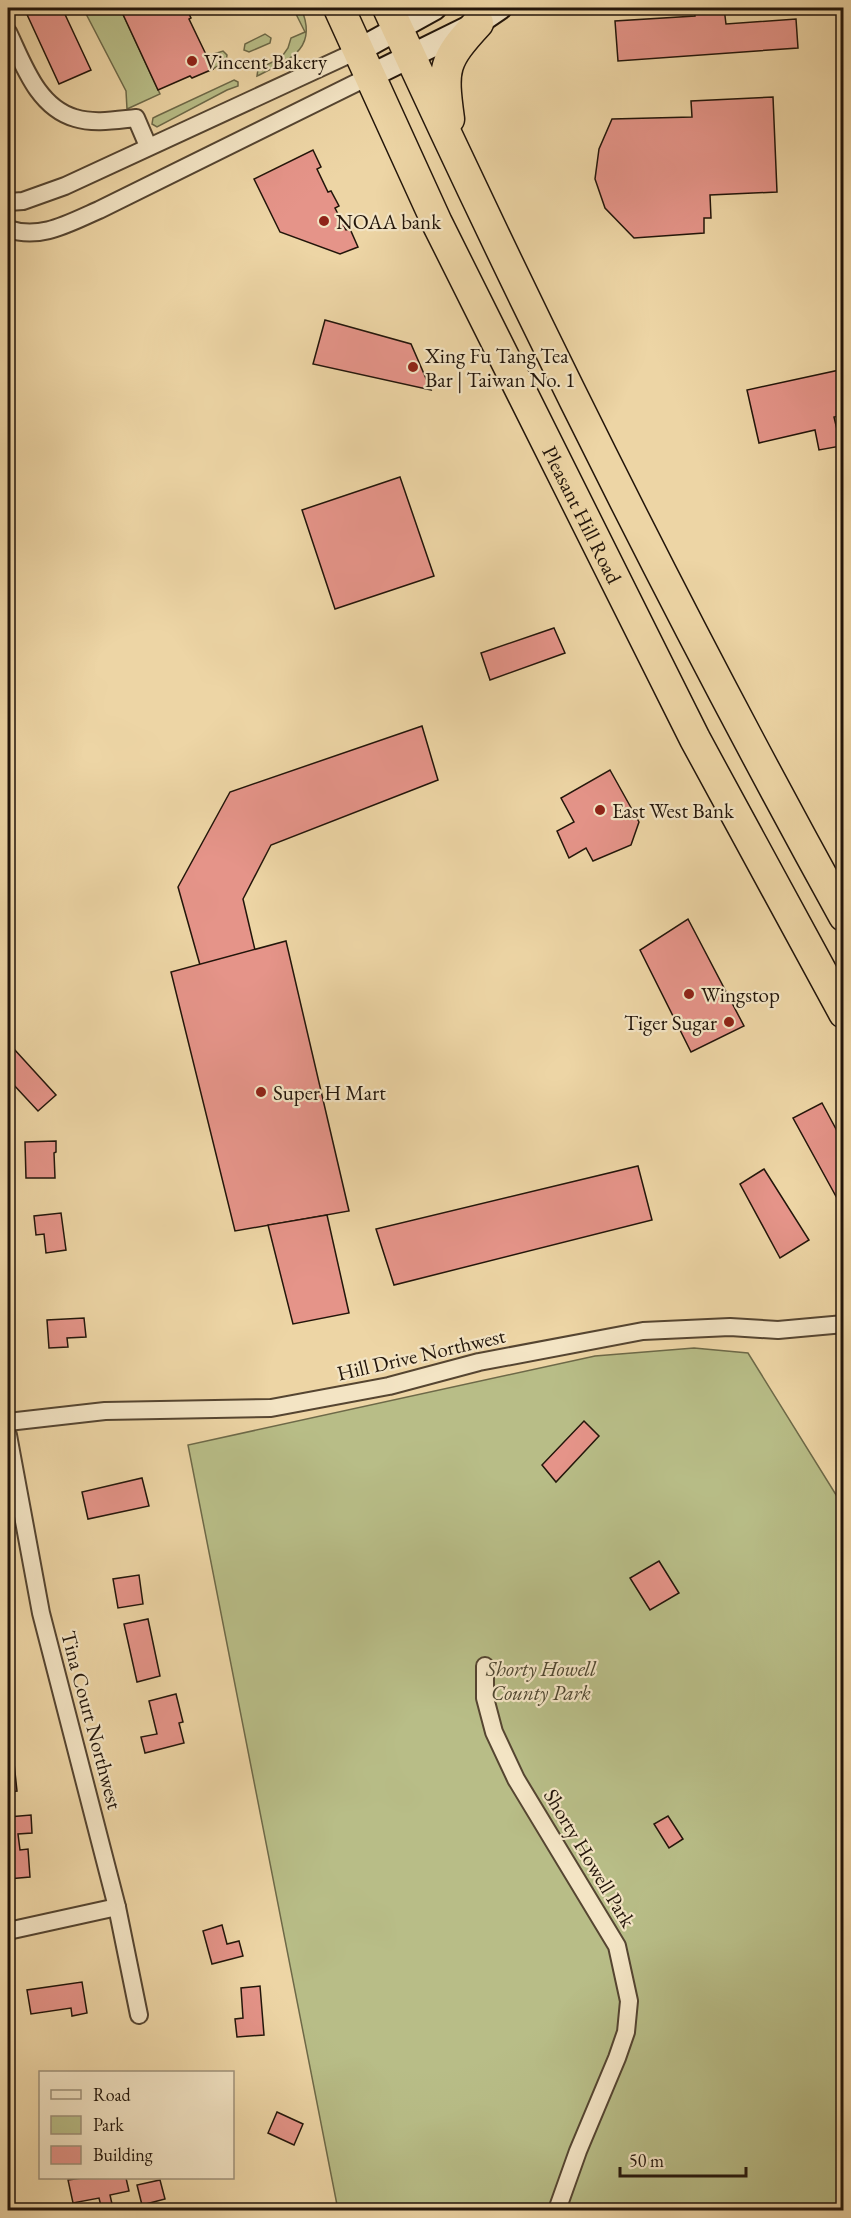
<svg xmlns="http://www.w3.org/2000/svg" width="851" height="2218" viewBox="0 0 851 2218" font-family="'EB Garamond',serif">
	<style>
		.green { fill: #b8bd87; stroke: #6d6948; stroke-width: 1.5 }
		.building { fill: #e59489; stroke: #22150a; stroke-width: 1.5 }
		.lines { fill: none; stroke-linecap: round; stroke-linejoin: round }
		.street-casing { stroke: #554531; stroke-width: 20 }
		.secondary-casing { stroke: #22150a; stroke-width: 26 }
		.highway-casing { stroke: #22150a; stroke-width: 33 }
		.street { stroke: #f3e4c4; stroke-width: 16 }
		.secondary { stroke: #f3e4c4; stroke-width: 22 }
		.highway { stroke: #edd5a5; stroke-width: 30 }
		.poi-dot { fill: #8f2418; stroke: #f3e4c4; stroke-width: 2 }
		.labels { text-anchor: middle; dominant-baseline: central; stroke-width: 4.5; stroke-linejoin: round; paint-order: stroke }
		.poi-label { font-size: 21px; fill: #22150a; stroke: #f3e4c4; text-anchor: start }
		.street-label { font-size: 21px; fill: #22150a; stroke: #f3e4c4 }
		.park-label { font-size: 21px; font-style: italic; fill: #4f4730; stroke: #f3e4c4 }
	</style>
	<rect width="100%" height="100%" fill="#edd5a5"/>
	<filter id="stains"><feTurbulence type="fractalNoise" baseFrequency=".00333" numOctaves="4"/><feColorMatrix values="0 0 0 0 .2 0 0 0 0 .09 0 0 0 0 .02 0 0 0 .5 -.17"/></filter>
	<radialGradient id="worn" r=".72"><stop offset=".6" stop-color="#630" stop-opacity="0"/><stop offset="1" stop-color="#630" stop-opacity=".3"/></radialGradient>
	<g class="green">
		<path d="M 83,8 L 120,8 L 160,94 L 127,109 L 126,91 Z"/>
		<path d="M 293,8 L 301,8 C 319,49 289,60 257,76 L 258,69 L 281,58 L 288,48 L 291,38 L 305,32 Z"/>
		<path d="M 265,34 L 271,38 L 270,43 L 249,52 L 244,50 L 245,44 Z"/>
		<path d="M 223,51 L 227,55 L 226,61 L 213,69 L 207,56 Z"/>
		<path d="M 234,80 L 238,82 L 238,86 L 227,90 L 157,127 L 152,124 L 153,118 L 157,116 Z"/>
		<path d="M 694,1348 L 748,1353 L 843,1506 L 843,2210 L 338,2210 L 188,1445 L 595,1356 Z"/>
	</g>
	<g class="building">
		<path d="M 24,8 L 62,8 L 91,70 L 59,84 Z"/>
		<path d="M 120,8 L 186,8 L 191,18 L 189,19 L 213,69 L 192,78 L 190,76 L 158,90 Z"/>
		<path d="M 694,8 L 724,8 L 726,24 L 796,19 L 798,48 L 618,61 L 615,21 L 695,16 Z"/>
		<path d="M 773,97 L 777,192 L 710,195 L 711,218 L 704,218 L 704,233 L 634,238 L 605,208 L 595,179 L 599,149 L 612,119 L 692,117 L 691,101 Z"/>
		<path d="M 313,150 L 321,167 L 317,169 L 328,192 L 331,191 L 339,206 L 335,208 L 346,230 L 350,229 L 358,247 L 340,254 L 280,232 L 254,179 Z"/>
		<path d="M 325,320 L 411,344 L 431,390 L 313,364 Z"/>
		<path d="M 844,369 L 844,415 L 834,417 L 841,446 L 819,450 L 815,430 L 759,443 L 747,390 Z"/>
		<path d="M 400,477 L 434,576 L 335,609 L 302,510 Z"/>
		<path d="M 554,628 L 565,653 L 490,680 L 481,653 Z"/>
		<path d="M 422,726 L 438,780 L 271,845 L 243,899 L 255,950 L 200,965 L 178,887 L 230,792 Z"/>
		<path d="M 610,770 L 639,822 L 631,845 L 593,861 L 586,848 L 569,858 L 557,831 L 574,822 L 561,798 Z"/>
		<path d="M 688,919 L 744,1026 L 691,1052 L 640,950 Z"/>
		<path d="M 286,941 L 349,1211 L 235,1231 L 171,972 Z"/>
		<path d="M 14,1049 L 56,1095 L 38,1111 L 12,1083 L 9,1085 L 8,1084 L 8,1055 Z"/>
		<path d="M 822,1103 L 844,1144 L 844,1211 L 793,1118 Z"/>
		<path d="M 56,1141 L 56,1152 L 54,1153 L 55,1178 L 26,1178 L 25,1142 Z"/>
		<path d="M 638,1166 L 652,1220 L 394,1285 L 376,1229 Z"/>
		<path d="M 764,1169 L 809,1240 L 780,1258 L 740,1184 Z"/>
		<path d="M 61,1213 L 66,1250 L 46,1253 L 44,1234 L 36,1235 L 34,1216 Z"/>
		<path d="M 327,1215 L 349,1313 L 293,1324 L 268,1225 Z"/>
		<path d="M 84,1318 L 86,1337 L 67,1338 L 68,1347 L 49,1348 L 47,1320 Z"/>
		<path d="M 584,1421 L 599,1436 L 556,1482 L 542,1465 Z"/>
		<path d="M 142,1478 L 149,1506 L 88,1519 L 82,1492 Z"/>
		<path d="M 659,1561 L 679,1593 L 650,1610 L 630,1578 Z"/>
		<path d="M 139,1575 L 143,1604 L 118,1608 L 113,1579 Z"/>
		<path d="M 148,1619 L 160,1676 L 137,1682 L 124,1624 Z"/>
		<path d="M 176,1694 L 183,1722 L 179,1723 L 184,1743 L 145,1753 L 141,1737 L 157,1734 L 149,1701 Z"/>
		<path d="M 11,1735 L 17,1791 L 8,1792 L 8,1736 Z"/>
		<path d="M 31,1815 L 32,1833 L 18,1834 L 20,1850 L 28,1849 L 30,1877 L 8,1879 L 8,1817 Z"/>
		<path d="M 668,1816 L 683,1839 L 669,1848 L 654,1824 Z"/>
		<path d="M 222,1925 L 227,1944 L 239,1941 L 243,1956 L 212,1964 L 203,1931 Z"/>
		<path d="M 82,1982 L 87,2013 L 72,2016 L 71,2008 L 31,2014 L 27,1990 Z"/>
		<path d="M 260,1986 L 264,2035 L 237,2037 L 235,2019 L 243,2018 L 241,1988 Z"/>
		<path d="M 277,2112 L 303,2124 L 294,2145 L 268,2133 Z"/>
		<path d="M 82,2178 L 126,2178 L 129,2191 L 110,2195 L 112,2204 L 101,2206 L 99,2198 L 73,2203 L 68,2180 Z"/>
		<path d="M 160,2180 L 165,2199 L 142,2205 L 137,2185 Z"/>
	</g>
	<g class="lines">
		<g class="street-casing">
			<g id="street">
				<path d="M 8,32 C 23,63 37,107 75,118 C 94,124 116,120 136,118 L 148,146"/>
				<path d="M 8,202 L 23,201 L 65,186 L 359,50"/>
				<path d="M 8,229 C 41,240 69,223 99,210 L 370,76"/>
				<path d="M 8,1422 L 105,1411 L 271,1408 L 389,1386 L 479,1362 L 643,1331 L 730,1327 L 778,1330 L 844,1324"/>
				<path d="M 8,1435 L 41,1613 L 117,1907 L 139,2015"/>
				<path d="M 485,1666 L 485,1698 L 494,1732 L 516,1779 L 617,1946 L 629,2001 L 626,2032 L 617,2058 L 578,2151 L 557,2210"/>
				<path d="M 8,1931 L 117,1907"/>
			</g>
		</g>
		<g class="secondary-casing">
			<g id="secondary">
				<path d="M 359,50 L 435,8"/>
				<path d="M 370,76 L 478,23 L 500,8"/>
			</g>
		</g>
		<g class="highway-casing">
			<g id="highway">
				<path id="s1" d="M 339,8 L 437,223 L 695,739 L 844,1013"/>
				<path d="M 388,8 C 529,316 680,619 844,916"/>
				<path d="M 449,119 C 442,68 443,61 478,23"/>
			</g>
		</g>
		<use href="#street" class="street"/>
		<use href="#secondary" class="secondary"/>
		<use href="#highway" class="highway"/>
	</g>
	<g class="poi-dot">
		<circle cx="192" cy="61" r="6"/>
		<circle cx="324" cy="221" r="6"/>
		<circle cx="413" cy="367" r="6"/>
		<circle cx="600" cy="810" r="6"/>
		<circle cx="689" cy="994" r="6"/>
		<circle cx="729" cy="1022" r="6"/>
		<circle cx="261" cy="1092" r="6"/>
	</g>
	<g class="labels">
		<g class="poi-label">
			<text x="204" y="61">Vincent Bakery</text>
			<text x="336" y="221">NOAA bank</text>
			<text x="425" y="355">Xing Fu Tang Tea<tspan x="425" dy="24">Bar | Taiwan No. 1</tspan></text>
			<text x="612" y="810">East West Bank</text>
			<text x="701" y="994">Wingstop</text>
			<text x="717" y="1022" text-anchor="end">Tiger Sugar</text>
			<text x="273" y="1092">Super H Mart</text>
		</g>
		<g class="street-label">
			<text stroke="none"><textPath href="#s1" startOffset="562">Pleasant Hill Road</textPath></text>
			<text transform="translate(421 1354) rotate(-13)">Hill Drive Northwest</text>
			<text transform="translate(92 1720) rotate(75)">Tina Court Northwest</text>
			<text transform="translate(590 1858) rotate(59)">Shorty Howell Park</text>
		</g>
		<g class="park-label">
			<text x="541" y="1668">Shorty Howell<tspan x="541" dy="24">County Park</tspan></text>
		</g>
	</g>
	<rect width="851" height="2218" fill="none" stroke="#edd5a5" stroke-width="30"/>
	<rect x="9" y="9" width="833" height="2200" fill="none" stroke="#22150a" stroke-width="3"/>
	<rect x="15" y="15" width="821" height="2188" fill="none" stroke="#22150a" stroke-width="1.5"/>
	<rect x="39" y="2071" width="195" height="108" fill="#f3e4c4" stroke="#9f917a" stroke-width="1.5"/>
	<rect x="51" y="2090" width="30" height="9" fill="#f3e4c4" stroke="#9f917a" stroke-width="1.5"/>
	<text x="93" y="2101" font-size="18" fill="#22150a">Road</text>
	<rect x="51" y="2116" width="30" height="18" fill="#b8bd87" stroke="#9f917a" stroke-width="1.5"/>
	<text x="93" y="2131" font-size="18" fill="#22150a">Park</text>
	<rect x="51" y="2146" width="30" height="18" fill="#e59489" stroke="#9f917a" stroke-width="1.5"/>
	<text x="93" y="2161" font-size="18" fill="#22150a">Building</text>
	<path d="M620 2167v9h126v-9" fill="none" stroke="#22150a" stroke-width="3"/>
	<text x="629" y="2167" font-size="18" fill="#22150a" stroke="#f3e4c4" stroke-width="4.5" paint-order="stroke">50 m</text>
	<rect width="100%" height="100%" filter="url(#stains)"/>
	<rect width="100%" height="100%" fill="url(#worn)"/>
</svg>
